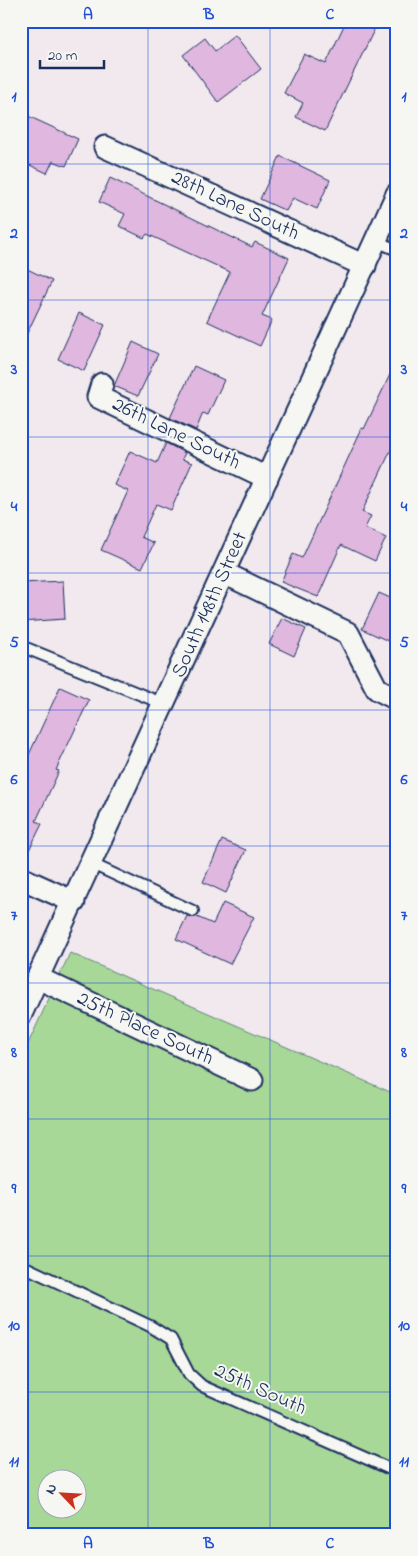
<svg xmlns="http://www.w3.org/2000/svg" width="418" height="1556" viewBox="0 0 418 1556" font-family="'Indie Flower',sans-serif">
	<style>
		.green { fill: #a8d898; stroke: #62847b; fill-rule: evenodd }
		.building { fill: #dfb7df; stroke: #1b2f5e }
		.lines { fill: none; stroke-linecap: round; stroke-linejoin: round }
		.service-casing { stroke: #1b2f5e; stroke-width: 14 }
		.minor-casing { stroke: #1b2f5e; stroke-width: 25 }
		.service { stroke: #f6f6f2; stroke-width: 10 }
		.minor { stroke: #f6f6f2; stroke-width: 21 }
		.grid { fill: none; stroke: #1d4ed8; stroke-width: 1; stroke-opacity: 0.55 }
		.labels { text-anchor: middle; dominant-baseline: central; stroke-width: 4; stroke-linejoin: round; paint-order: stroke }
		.street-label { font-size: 21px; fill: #1b2f5e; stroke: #f6f6f2 }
		.neatline { fill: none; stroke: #1d4ed8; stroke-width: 2 }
		.grid-label { font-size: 16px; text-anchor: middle; font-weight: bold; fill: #1d4ed8 }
	</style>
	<rect width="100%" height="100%" fill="#f1e9ee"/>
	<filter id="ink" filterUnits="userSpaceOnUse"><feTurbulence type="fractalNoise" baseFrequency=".02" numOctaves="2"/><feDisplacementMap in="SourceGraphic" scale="10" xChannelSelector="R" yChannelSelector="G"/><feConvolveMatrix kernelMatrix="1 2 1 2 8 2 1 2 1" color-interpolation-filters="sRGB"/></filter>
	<g filter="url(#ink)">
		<path class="green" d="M 70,953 L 397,1095 L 397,1535 L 21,1535 L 21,1059 ZM 48,1478 L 78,1478 L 78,1508 L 48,1508 Z"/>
		<g class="building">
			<path d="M 346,21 L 365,21 L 376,26 L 325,131 L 296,117 L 303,103 L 284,93 L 304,54 L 326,64 Z"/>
			<path d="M 235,35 L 261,69 L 218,102 L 183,55 L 205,38 L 215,51 Z"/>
			<path d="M 28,116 L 78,139 L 66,166 L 53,161 L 47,173 L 21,161 L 21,130 Z"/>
			<path d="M 280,156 L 330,180 L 317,209 L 293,198 L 286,211 L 260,199 Z"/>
			<path d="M 110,178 L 252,247 L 255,242 L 289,258 L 262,316 L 272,320 L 260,346 L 207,321 L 230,272 L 147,234 L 144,238 L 119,226 L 125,214 L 99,202 Z"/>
			<path d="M 21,266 L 52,281 L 21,346 Z"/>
			<path d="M 79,313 L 105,325 L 84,371 L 58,359 Z"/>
			<path d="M 133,342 L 158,354 L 138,396 L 114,386 Z"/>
			<path d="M 397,360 L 397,437 L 362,512 L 371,516 L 365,528 L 386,538 L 375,561 L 341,545 L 318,597 L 281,582 L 293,554 L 302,558 L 362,428 L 364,429 Z"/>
			<path d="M 194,366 L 224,380 L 208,415 L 203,413 L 196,430 L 170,418 Z"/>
			<path d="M 166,443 L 185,453 L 182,459 L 192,463 L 171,510 L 156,504 L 141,537 L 154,543 L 142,568 L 101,550 L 128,491 L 114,485 L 130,451 L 157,463 Z"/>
			<path d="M 63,581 L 65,619 L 21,622 L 21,583 Z"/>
			<path d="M 379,593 L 397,601 L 397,645 L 362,629 Z"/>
			<path d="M 282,618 L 306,629 L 294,656 L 269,644 Z"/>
			<path d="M 60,687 L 89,700 L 56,770 L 59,771 L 36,821 L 42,824 L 21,866 L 21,772 Z"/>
			<path d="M 222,840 L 246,850 L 226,893 L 203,882 Z"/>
			<path d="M 223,903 L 254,917 L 230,964 L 176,939 L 187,916 L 197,917 L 213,924 Z"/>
		</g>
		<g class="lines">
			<g class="service-casing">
				<g id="service">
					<path d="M 376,241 L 397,250"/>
					<path d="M 21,646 L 164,704"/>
					<path d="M 92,864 L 193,911"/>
					<path d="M 21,1265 L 150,1326 L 171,1339 L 189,1374 L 202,1386 L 397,1472"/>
				</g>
			</g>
			<g class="minor-casing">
				<g id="minor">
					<path d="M 105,147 L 365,266"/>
					<path d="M 102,384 L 98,397 L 267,478"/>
					<path d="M 224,573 L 348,633 L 377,689 L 397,699"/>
					<path d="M 21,878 L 74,902"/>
					<path d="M 38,978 L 252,1080"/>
					<path d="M 21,1014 L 397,194"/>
				</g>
			</g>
			<use href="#service" class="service"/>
			<use href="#minor" class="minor"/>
		</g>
	</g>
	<path class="grid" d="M 148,21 L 148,1535M 270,21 L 270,1535M 21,164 L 397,164M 21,300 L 397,300M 21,437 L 397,437M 21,573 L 397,573M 21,710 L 397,710M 21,846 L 397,846M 21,983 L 397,983M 21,1119 L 397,1119M 21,1256 L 397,1256M 21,1392 L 397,1392"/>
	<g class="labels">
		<g class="street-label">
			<text transform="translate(235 206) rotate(25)">28th Lane South</text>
			<text transform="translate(176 434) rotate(26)">26th Lane South</text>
			<text transform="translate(210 605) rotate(-66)">South 148th Street</text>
			<text transform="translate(145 1029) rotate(25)">25th Place South</text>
			<text transform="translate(260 1390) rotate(24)">25th South</text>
		</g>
	</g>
	<rect width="418" height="1556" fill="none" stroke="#f6f6f2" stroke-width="55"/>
	<g transform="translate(62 1494) rotate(295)"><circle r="24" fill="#f6f6f2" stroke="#9ea6b7"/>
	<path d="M0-4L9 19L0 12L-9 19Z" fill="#c8321e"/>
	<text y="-8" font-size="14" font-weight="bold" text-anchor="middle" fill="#1b2f5e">N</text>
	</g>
	<path d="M40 60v8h64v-8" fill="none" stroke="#1b2f5e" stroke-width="2.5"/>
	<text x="48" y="60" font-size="15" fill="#1b2f5e" stroke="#f6f6f2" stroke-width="4" paint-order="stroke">20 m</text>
	<rect x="28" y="28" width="362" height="1500" class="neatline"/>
	<g class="grid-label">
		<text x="88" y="19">A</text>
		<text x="209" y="19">B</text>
		<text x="330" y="19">C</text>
		<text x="14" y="101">1</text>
		<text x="404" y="101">1</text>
		<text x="14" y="238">2</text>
		<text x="404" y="238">2</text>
		<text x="14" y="374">3</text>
		<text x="404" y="374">3</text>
		<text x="14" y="511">4</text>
		<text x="404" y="511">4</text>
		<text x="14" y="647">5</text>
		<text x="404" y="647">5</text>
		<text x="14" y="784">6</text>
		<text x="404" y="784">6</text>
		<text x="14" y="920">7</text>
		<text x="404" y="920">7</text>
		<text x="14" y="1057">8</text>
		<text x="404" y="1057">8</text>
		<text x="14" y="1193">9</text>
		<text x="404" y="1193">9</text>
		<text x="14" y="1330">10</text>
		<text x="404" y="1330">10</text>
		<text x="14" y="1466">11</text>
		<text x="404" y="1466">11</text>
		<text x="88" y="1548">A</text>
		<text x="209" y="1548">B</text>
		<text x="330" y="1548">C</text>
	</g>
</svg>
